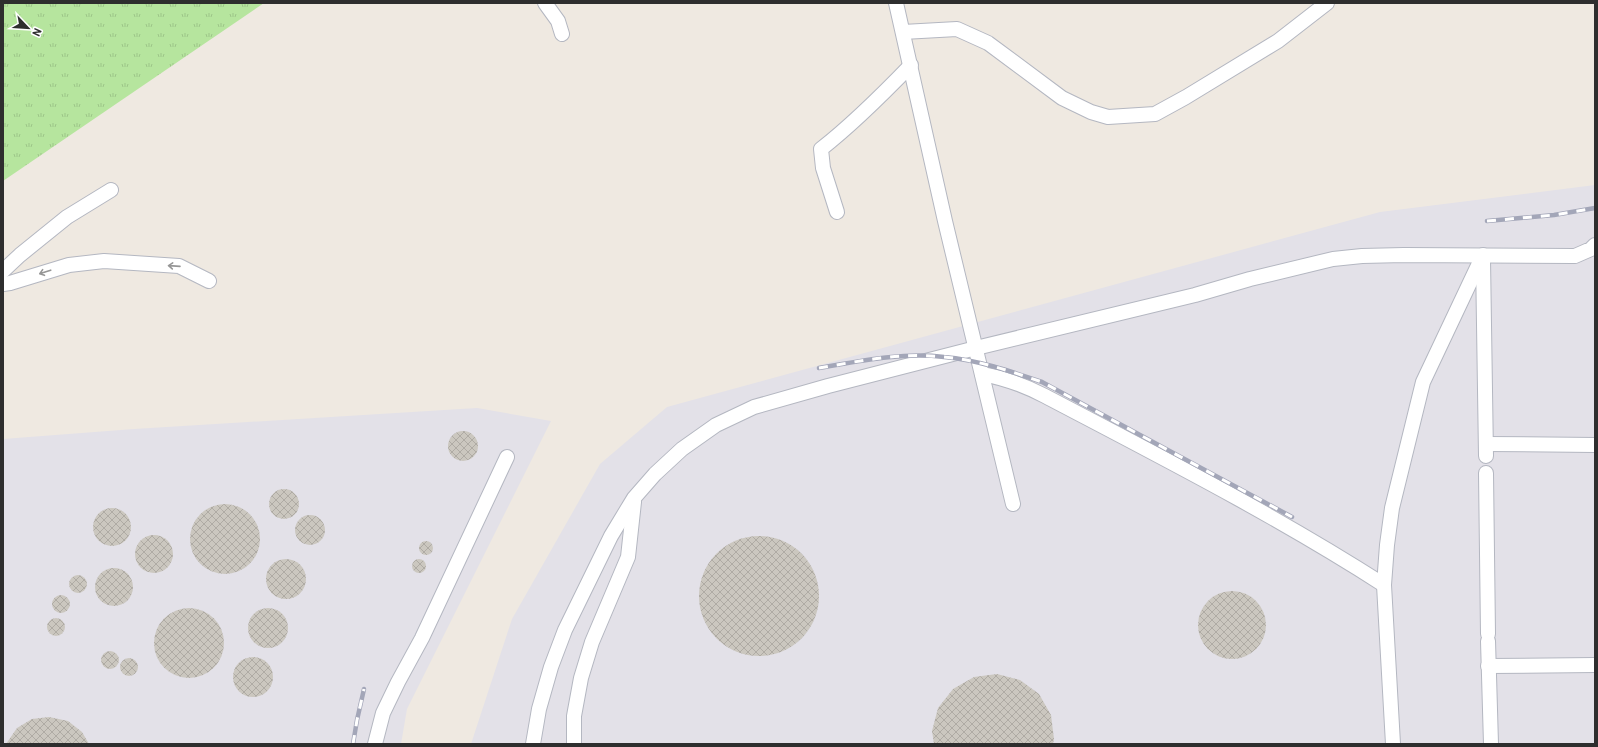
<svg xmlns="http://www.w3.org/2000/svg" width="1598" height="747" viewBox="0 0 1598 747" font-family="Barlow,sans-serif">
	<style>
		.industrial { fill: #e3e1e8 }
		.grass { fill: url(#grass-tufts) }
		.building { fill: url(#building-cross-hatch) }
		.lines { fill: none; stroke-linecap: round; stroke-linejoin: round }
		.minor-casing { stroke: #b4b7c1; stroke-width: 16 }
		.minor { stroke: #fff; stroke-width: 14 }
		.rail-casing { stroke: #a3a6b8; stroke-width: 4.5 }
		.rail { stroke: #fff; stroke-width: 3; stroke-dasharray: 9; stroke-linecap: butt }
		.oneway { stroke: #969696 }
	</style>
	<defs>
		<pattern id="grass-tufts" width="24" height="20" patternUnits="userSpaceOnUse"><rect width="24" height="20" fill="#b6e59e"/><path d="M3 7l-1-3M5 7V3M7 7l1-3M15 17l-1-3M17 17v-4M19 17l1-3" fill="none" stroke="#9dc588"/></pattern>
		<pattern id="building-cross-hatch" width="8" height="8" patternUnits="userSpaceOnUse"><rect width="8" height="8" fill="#cbc7bf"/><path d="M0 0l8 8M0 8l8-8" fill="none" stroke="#afaba4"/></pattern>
	</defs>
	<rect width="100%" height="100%" fill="#efe9e1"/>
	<g class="industrial">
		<path d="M 1595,185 L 1595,744 L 471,744 L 512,619 L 600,464 L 667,407 L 1380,212 Z"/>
		<path d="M 477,408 L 551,421 L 407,709 L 401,744 L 3,744 L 3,439 L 134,429 Z"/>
	</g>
	<path class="grass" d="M 3,3 L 264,3 L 3,181 Z"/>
	<g class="building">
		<circle cx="463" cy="446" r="15"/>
		<circle cx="284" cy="504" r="15"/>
		<circle cx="225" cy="539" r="35"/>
		<circle cx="112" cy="527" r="19"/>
		<circle cx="310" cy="530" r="15"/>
		<circle cx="154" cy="554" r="19"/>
		<circle cx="759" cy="596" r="60"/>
		<circle cx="426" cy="548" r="7"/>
		<circle cx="419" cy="566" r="7"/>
		<circle cx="286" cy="579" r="20"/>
		<circle cx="114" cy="587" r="19"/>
		<circle cx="78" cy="584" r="9"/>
		<circle cx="1232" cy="625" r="34"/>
		<circle cx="61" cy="604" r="9"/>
		<circle cx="189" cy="643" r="35"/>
		<circle cx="268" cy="628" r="20"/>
		<circle cx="56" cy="627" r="9"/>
		<circle cx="110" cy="660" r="9"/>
		<circle cx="253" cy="677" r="20"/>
		<circle cx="129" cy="667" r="9"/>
		<path d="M 997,674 L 1020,680 L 1039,694 L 1051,715 L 1054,739 L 1053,744 L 934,744 L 932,731 L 938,708 L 953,689 L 974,677 Z"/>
		<path d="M 49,717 L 68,721 L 82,732 L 89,744 L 6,744 L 17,728 L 32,719 Z"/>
	</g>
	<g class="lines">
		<g class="minor-casing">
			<g id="minor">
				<path d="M 545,3 L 558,21 L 562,34"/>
				<path d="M 896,3 L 945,221 L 1013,504"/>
				<path d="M 903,32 L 957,29 L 988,43 L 1062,98 L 1091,112 L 1108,117 L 1155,114 L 1186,97 L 1278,41 L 1327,3"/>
				<path d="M 837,212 L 823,168 L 821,149 C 853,124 882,95 911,65"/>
				<path d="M 1483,259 L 1486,456"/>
				<path d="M 3,271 L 20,255 L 67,217 L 111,190"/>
				<path d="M 3,284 L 10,283 L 69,265 L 104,261 L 179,266 L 209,281"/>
				<path d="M 982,374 C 1005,378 1024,385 1045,396 C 1159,456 1275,515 1384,585"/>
				<path d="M 1486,444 L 1595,445"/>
				<path d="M 1486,473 L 1488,634"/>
				<path d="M 1488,641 L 1491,744"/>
				<path d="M 1488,666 L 1595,665"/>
				<path d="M 375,744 L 383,713 L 398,682 L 422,638 L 507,457"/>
				<path d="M 533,744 L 539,709 L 551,667 L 565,630 L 611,536 L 634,498 L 655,474 L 682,449 L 716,425 L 754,407 L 828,386 L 976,348 L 1195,295 L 1250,279 L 1333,259 L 1362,256 L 1404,255 L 1575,256 L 1591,249 L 1595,245"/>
				<path d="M 574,744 L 574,716 L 581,678 L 592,642 L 628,557 L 634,502"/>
				<path d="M 1393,744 L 1384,585 L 1387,545 L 1392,508 L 1423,382 L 1483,255"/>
			</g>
		</g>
		<use href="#minor" class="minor"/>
		<g class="rail-casing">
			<g id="rail">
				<path d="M 1487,221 L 1554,215 L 1595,208"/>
				<path d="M 819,368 C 860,361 902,352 944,357 C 978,360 1010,371 1042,382 L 1292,517"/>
				<path d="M 353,744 L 357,720 L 364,689"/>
			</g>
		</g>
		<use href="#rail" class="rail"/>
	</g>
	<defs><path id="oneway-shaft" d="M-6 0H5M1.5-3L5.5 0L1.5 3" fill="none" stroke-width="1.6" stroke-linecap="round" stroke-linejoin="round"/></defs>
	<g class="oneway">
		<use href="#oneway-shaft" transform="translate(174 266) rotate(-176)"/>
		<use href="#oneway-shaft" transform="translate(45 272) rotate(162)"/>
	</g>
	<rect width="1598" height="747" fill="none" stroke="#2e2e2e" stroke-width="8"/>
	<g transform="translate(28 28) rotate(115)" stroke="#ffffff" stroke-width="3" paint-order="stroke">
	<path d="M0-3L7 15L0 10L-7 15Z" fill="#2e2e2e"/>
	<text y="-6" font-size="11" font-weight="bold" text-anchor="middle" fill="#2e2e2e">N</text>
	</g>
</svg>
